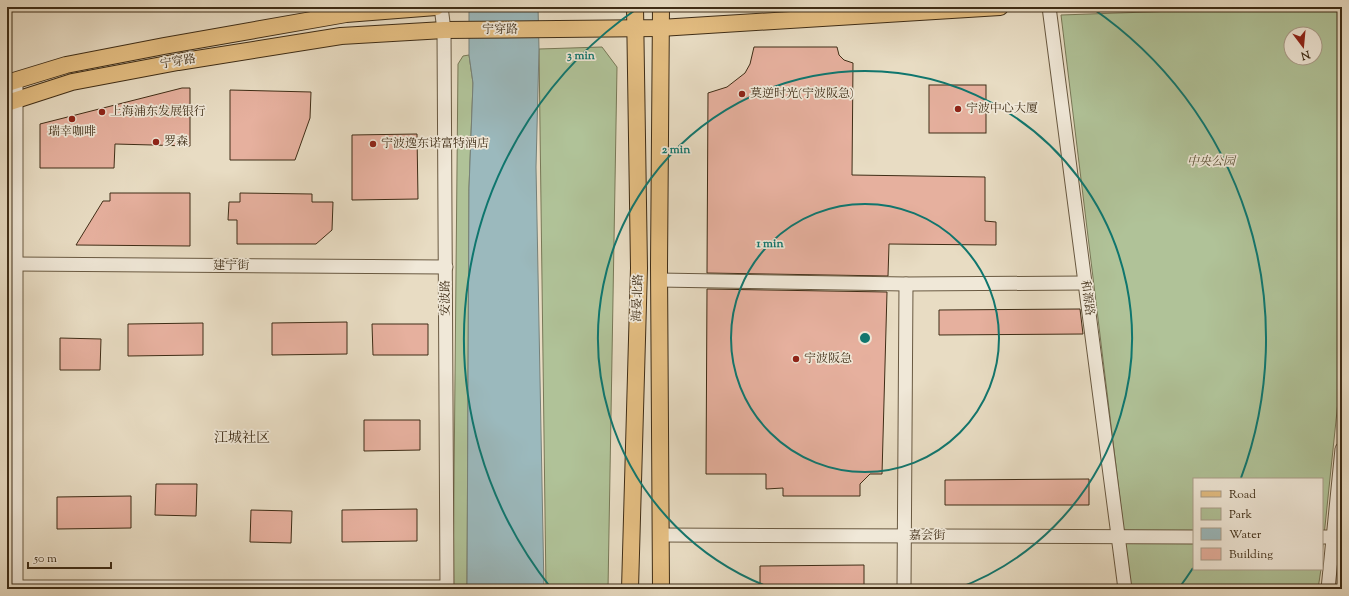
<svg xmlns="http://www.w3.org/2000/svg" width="1349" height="596" viewBox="0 0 1349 596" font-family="'Sorts Mill Goudy','Noto Serif SC',serif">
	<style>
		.green { fill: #b0c298; stroke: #787857; fill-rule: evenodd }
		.water { fill: #9bb9bd; stroke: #76817a }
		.building { fill: #e6b09e; stroke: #3f2d16 }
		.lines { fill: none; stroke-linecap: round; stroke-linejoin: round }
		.minor-casing { stroke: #695941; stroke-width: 15 }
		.major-casing { stroke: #3f2d16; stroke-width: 18 }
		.minor { stroke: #f0e8d8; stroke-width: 13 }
		.major { stroke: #e4be82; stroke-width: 16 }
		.ring { fill: none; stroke: #0f766e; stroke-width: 2 }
		.poi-dot { fill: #8f2418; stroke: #f0e8d8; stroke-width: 1.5 }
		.labels { text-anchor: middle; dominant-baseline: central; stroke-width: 3.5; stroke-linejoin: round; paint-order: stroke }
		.street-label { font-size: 12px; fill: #3f2d16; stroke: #f0e8d8 }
		.poi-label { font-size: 12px; fill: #3f2d16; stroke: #f0e8d8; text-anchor: start }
		.park-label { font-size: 12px; font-style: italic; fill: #564b30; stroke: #f0e8d8 }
		.quarter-label { font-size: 14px; fill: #3f2d16; stroke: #f0e8d8 }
		.centre { fill: #0f766e; stroke: #f0e8d8; stroke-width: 2 }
		.ring-label { font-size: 12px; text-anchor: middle; font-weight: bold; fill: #0f766e; stroke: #f0e8d8; stroke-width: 3.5; stroke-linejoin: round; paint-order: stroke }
	</style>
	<rect width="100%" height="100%" fill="#e8dcc3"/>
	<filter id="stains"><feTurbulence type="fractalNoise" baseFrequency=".005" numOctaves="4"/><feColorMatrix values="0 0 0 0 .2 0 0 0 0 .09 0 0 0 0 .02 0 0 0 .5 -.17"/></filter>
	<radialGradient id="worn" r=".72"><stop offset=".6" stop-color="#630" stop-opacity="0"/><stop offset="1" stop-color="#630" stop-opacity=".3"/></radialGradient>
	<g class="green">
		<path d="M 1290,7 L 1342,7 L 1342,363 L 1322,555 L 1322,479 L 1194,479 L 1194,569 L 1321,569 L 1318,589 L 1131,589 L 1061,15 ZM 1291,34 L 1315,34 L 1315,58 L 1291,58 Z"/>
		<path d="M 602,47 L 617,67 L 608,589 L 546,589 L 539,49 Z"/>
		<path d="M 469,55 L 473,83 L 469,188 L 467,589 L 453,589 L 458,64 L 463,56 Z"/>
	</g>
	<path class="water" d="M 469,7 L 538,7 L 539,49 L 536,167 L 544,589 L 467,589 L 469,188 L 473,83 L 469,55 Z"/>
	<g class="building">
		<path d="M 754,47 L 837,47 L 839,55 L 844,60 L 853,63 L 852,175 L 985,177 L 985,221 L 996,222 L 996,245 L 889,244 L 888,276 L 707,273 L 708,93 L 727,87 L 745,73 L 750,64 Z"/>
		<rect x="929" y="85" width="57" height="48"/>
		<path d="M 182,88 L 190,88 L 190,146 L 115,144 L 114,168 L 40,168 L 40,124 Z"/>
		<path d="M 230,90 L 311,92 L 310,118 L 295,160 L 230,160 Z"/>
		<path d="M 417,134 L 418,199 L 352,200 L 352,135 Z"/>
		<path d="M 110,193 L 190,193 L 190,246 L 76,245 L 103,201 L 110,201 Z"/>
		<path d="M 240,193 L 312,194 L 312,202 L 333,202 L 332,230 L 316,244 L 237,244 L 237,220 L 228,220 L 229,202 L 240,202 Z"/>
		<path d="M 707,289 L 887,292 L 882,474 L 870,474 L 860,484 L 860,496 L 783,496 L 783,488 L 766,489 L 766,474 L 706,474 Z"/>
		<path d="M 1080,309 L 1083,334 L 939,335 L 939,310 Z"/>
		<path d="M 347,322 L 347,354 L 272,355 L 272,323 Z"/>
		<path d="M 203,323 L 203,355 L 128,356 L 128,324 Z"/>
		<path d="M 372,324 L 428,324 L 428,355 L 373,355 Z"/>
		<path d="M 60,338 L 101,339 L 100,370 L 60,370 Z"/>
		<path d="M 364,420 L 420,420 L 420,450 L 364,451 Z"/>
		<path d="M 1089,479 L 1089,505 L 945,505 L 945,480 Z"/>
		<path d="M 156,484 L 197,484 L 196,516 L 155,515 Z"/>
		<path d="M 131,496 L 131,528 L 57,529 L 57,497 Z"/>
		<path d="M 417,509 L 417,541 L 342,542 L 342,510 Z"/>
		<path d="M 251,510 L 292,511 L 291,543 L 250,542 Z"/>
		<path d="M 864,565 L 864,589 L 760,589 L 760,566 Z"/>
	</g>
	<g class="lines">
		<g class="minor-casing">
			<g id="minor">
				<path d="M 441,7 L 444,30 L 447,589"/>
				<path d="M 1049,7 L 1125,589"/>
				<path d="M 16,81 L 16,589"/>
				<path d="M 16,264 L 446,267"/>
				<path d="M 659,280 L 906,284 L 1085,283"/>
				<path d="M 661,535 L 1194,537"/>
				<path d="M 1322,537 L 1342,537"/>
				<path d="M 9,587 L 447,587"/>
				<path d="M 904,589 L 906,284"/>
				<path d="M 1328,589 L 1342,449"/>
			</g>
		</g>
		<g class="major-casing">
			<g id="major">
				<path d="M 661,7 L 659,266 L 661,589"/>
				<path d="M 7,83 L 66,65 L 164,46 L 346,14 L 436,7"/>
				<path d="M 7,103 L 72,82 L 178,62 L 341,36 L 444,30 L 660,28 L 1000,7"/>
				<path d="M 630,589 L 639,268 L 635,7"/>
			</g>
		</g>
		<use href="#minor" class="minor"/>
		<use href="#major" class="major"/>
	</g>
	<g class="ring">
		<circle cx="865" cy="338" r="134"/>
		<path d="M774 589A267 267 0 1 1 956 589"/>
		<path d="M1193 568A401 401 0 0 1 1179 588M551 588A401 401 0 0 1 638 8M1092 8A401 401 0 0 1 1241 478"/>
	</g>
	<g class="poi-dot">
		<circle cx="742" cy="94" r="4"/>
		<circle cx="958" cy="109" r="4"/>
		<circle cx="102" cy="112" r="4"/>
		<circle cx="72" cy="119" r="4"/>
		<circle cx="156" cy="142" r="4"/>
		<circle cx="373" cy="144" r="4"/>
		<circle cx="796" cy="359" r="4"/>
	</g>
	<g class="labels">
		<g class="street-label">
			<text x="500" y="30">宁穿路</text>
			<text transform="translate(178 62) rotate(-10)">宁穿路</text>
			<text x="231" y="266">建宁街</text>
			<text transform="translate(446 298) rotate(-90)">安波路</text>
			<text transform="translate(638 298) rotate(-88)">海晏北路</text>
			<text transform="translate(1087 298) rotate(82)">和源路</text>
			<text x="927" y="536">嘉会街</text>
		</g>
		<g class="poi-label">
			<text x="750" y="94">莫逆时光(宁波阪急)</text>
			<text x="966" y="109">宁波中心大厦</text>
			<text x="110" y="112">上海浦东发展银行</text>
			<text x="72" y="132" text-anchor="middle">瑞幸咖啡</text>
			<text x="164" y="142">罗森</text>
			<text x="381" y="144">宁波逸东诺富特酒店</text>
			<text x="804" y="359">宁波阪急</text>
		</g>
		<g class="park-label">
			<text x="1211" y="162">中央公园</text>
		</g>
		<g class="quarter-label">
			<text x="242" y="439">江城社区</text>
		</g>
	</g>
	<circle cx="865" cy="338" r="6" class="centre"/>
	<g class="ring-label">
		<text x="581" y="59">3 min</text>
		<text x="676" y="153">2 min</text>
		<text x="770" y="247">1 min</text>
	</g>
	<rect width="1349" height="596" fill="none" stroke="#e8dcc3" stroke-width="24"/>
	<rect x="8" y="8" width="1333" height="580" fill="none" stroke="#3f2d16" stroke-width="2"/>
	<rect x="12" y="12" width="1325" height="572" fill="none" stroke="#3f2d16"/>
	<rect x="1193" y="478" width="130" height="92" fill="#f0e8d8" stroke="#a99d8a"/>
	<rect x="1201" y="491" width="20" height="6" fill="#e4be82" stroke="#a99d8a"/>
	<text x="1229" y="498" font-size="12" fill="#3f2d16">Road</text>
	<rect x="1201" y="508" width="20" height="12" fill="#b0c298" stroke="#a99d8a"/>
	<text x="1229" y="518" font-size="12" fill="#3f2d16">Park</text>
	<rect x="1201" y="528" width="20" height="12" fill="#9bb9bd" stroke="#a99d8a"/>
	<text x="1229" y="538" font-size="12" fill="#3f2d16">Water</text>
	<rect x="1201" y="548" width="20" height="12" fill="#e6b09e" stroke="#a99d8a"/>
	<text x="1229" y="558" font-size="12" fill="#3f2d16">Building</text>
	<g transform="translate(1303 46) rotate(164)"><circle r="19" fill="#f0e8d8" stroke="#a99d8a"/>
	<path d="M0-3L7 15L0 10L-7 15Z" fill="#8f2418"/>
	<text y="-6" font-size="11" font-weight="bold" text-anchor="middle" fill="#3f2d16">N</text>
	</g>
	<path d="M28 562v6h83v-6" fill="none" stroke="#3f2d16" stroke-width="2"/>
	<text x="34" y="562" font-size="12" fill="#3f2d16" stroke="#f0e8d8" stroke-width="3" paint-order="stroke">50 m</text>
	<rect width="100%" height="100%" filter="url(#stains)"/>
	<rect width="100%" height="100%" fill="url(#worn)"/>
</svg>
